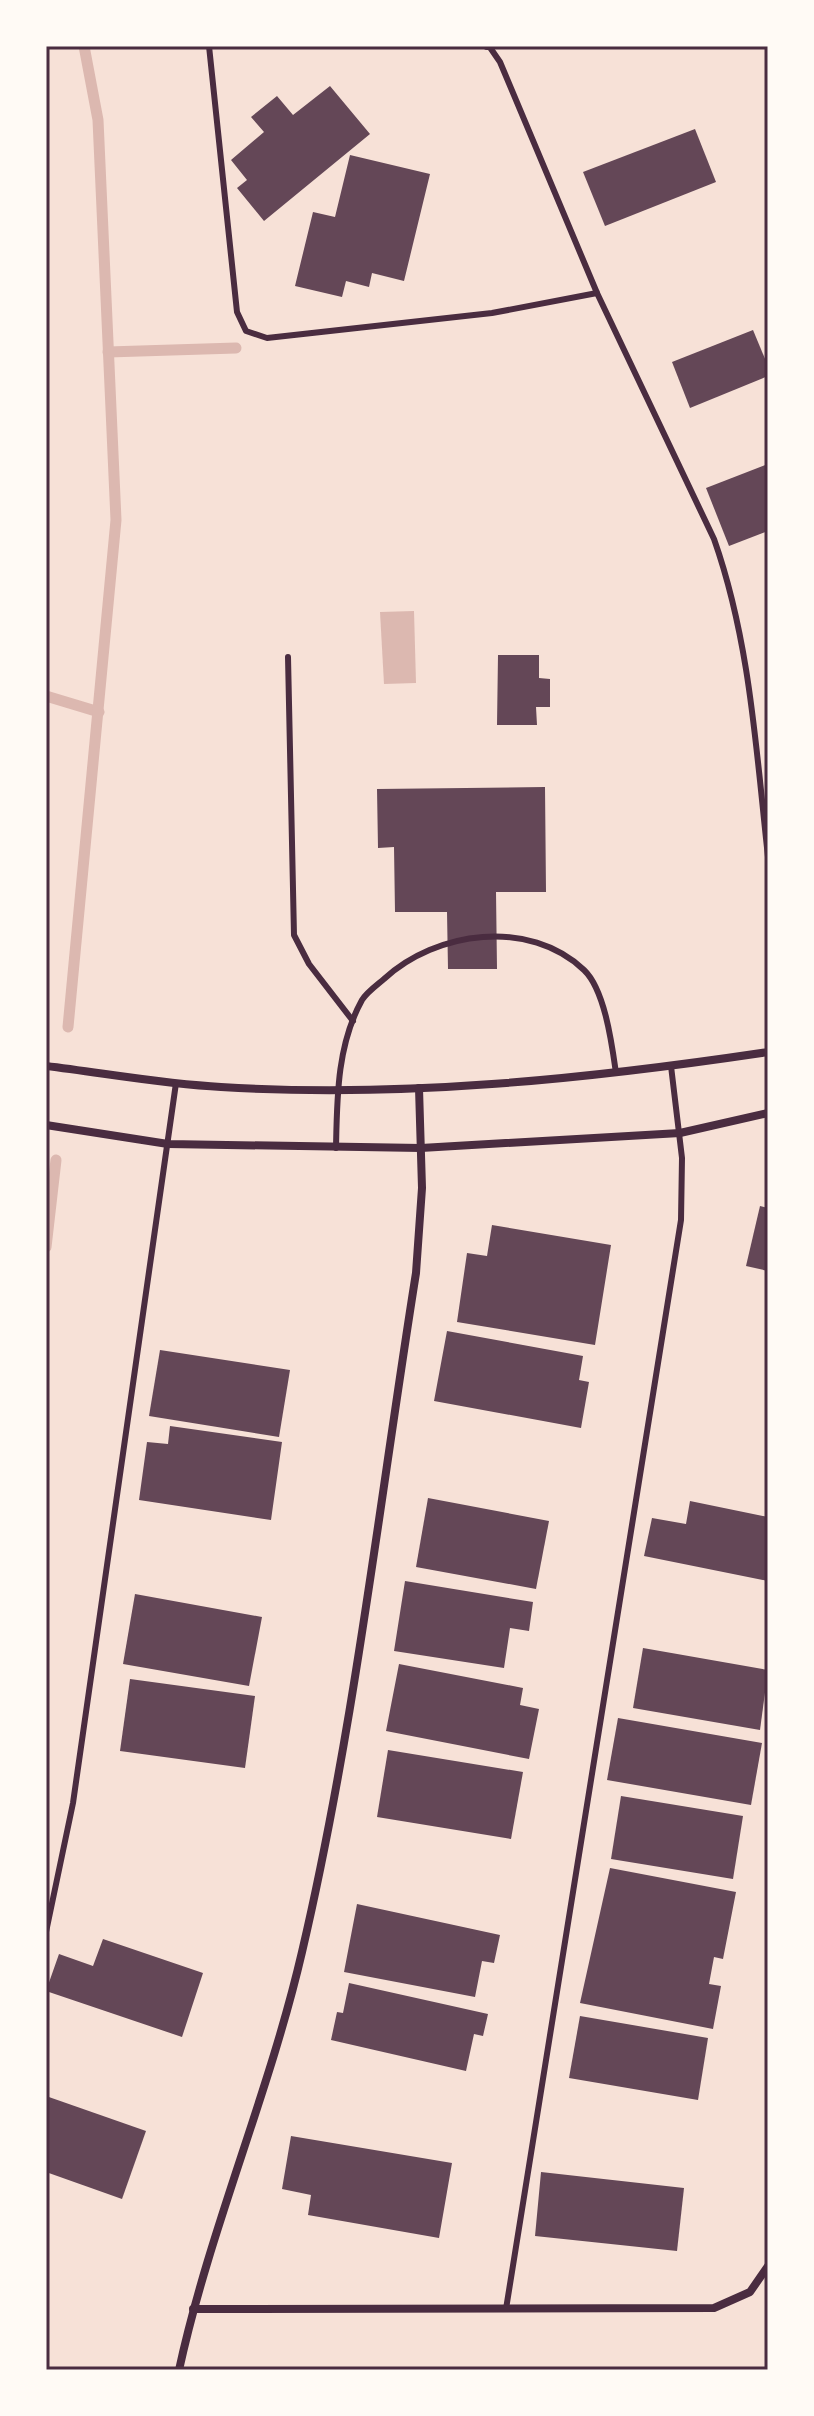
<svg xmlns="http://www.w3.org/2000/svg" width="814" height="2416" viewBox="0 0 814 2416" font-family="'PT Sans Narrow',sans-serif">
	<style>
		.water { fill: #dcb8b0 }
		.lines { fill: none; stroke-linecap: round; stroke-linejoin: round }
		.stream { stroke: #dcb8b0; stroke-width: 11 }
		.building { fill: #644757 }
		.service { stroke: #4a2c40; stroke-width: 6 }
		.minor { stroke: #4a2c40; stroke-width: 8 }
		.neatline { fill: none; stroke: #4a2c40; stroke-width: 3 }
	</style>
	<rect width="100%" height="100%" fill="#f7e1d7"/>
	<path class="water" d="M 414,611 L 416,683 L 384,684 L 380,612 Z"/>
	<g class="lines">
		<g class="stream">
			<path d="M 108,352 L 236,348"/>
			<path d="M 46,696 L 99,712"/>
			<path d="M 68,1027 L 116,520 L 98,120 L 84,46"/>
			<path d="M 46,1247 L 56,1160"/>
		</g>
	</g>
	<g class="building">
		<path d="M 330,86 L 370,134 L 264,221 L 237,188 L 247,180 L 231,160 L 264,132 L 251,117 L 277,96 L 293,115 Z"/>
		<path d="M 695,129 L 716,182 L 605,226 L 583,172 Z"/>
		<path d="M 350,155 L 430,174 L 404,281 L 372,273 L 369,287 L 346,281 L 342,297 L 295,286 L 313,212 L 335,217 Z"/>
		<path d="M 753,330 L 768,366 L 768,376 L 690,408 L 672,362 Z"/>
		<path d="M 768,464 L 768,531 L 729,546 L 706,488 Z"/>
		<path d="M 498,655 L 539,655 L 539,678 L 550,679 L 550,707 L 536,707 L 537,725 L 497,725 Z"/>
		<path d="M 545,787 L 546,892 L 496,892 L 497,969 L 448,969 L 447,912 L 395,912 L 394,847 L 378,848 L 377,789 Z"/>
		<path d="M 760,1206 L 768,1208 L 768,1271 L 746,1266 Z"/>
		<path d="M 492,1225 L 611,1245 L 595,1345 L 457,1322 L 467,1253 L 487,1256 Z"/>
		<path d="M 447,1331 L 583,1356 L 579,1380 L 589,1382 L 581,1428 L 434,1401 Z"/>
		<path d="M 160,1350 L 290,1370 L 279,1437 L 149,1416 Z"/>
		<path d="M 170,1426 L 282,1442 L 271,1520 L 139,1500 L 147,1442 L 168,1444 Z"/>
		<path d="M 428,1498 L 549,1521 L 536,1589 L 416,1567 Z"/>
		<path d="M 690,1501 L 768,1517 L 768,1581 L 644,1556 L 652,1518 L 686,1524 Z"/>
		<path d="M 405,1581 L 533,1602 L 529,1631 L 510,1628 L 504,1668 L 394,1651 Z"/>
		<path d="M 135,1594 L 262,1617 L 249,1686 L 123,1664 Z"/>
		<path d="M 643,1648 L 768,1670 L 760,1730 L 633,1708 Z"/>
		<path d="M 399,1664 L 523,1688 L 520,1705 L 539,1709 L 529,1759 L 386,1731 Z"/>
		<path d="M 130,1679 L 255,1696 L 245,1768 L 120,1751 Z"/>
		<path d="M 618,1718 L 762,1743 L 751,1805 L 607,1780 Z"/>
		<path d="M 388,1750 L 523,1772 L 511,1839 L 377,1817 Z"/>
		<path d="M 621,1796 L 743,1816 L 733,1879 L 611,1859 Z"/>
		<path d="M 610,1868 L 736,1892 L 723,1959 L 714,1957 L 709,1984 L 721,1986 L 713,2029 L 580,2003 Z"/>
		<path d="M 357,1904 L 500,1935 L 494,1963 L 482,1961 L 475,1997 L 344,1972 Z"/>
		<path d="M 103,1939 L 203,1973 L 182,2037 L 46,1991 L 59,1954 L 93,1966 Z"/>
		<path d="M 349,1983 L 488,2014 L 483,2036 L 474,2034 L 466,2071 L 331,2040 L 337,2012 L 343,2013 Z"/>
		<path d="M 580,2016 L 708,2038 L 698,2100 L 569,2078 Z"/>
		<path d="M 46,2096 L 146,2131 L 122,2199 L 46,2172 Z"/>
		<path d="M 291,2136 L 452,2163 L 439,2238 L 308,2215 L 311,2195 L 282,2189 Z"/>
		<path d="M 541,2172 L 684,2188 L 677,2251 L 535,2236 Z"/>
	</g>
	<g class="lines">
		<g class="service">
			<path d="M 209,46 L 237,312 L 246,331 L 267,338 L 492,313 L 597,293"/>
			<path d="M 489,46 L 500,62 L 597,293 L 714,539 C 750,641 756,749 768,857"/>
			<path d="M 288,657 L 294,935 L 309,964 L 353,1021"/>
			<path d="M 336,1148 C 337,1098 337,1045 362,1000 C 367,992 377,985 384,979 C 436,931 529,918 584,970 C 605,990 612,1045 616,1073"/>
			<path d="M 46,1932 L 73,1803 L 176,1083"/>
			<path d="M 506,2309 L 681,1220 L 682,1158 L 671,1066"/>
		</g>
		<g class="minor">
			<path d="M 487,46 L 491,46"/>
			<path d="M 46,1066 C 104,1073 163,1084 221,1087 C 405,1098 587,1079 768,1052"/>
			<path d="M 46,1125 L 168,1144 L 421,1148 L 680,1133 L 768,1113"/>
			<path d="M 193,2309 L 714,2308 L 750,2292 L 768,2266"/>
			<path d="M 179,2370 C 210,2228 269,2094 302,1952 C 354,1730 380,1498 416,1273 L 422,1188 L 419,1088"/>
		</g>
	</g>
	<rect width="814" height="2416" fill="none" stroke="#fffaf5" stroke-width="96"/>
	<rect x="48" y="48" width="718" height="2320" class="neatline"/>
</svg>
